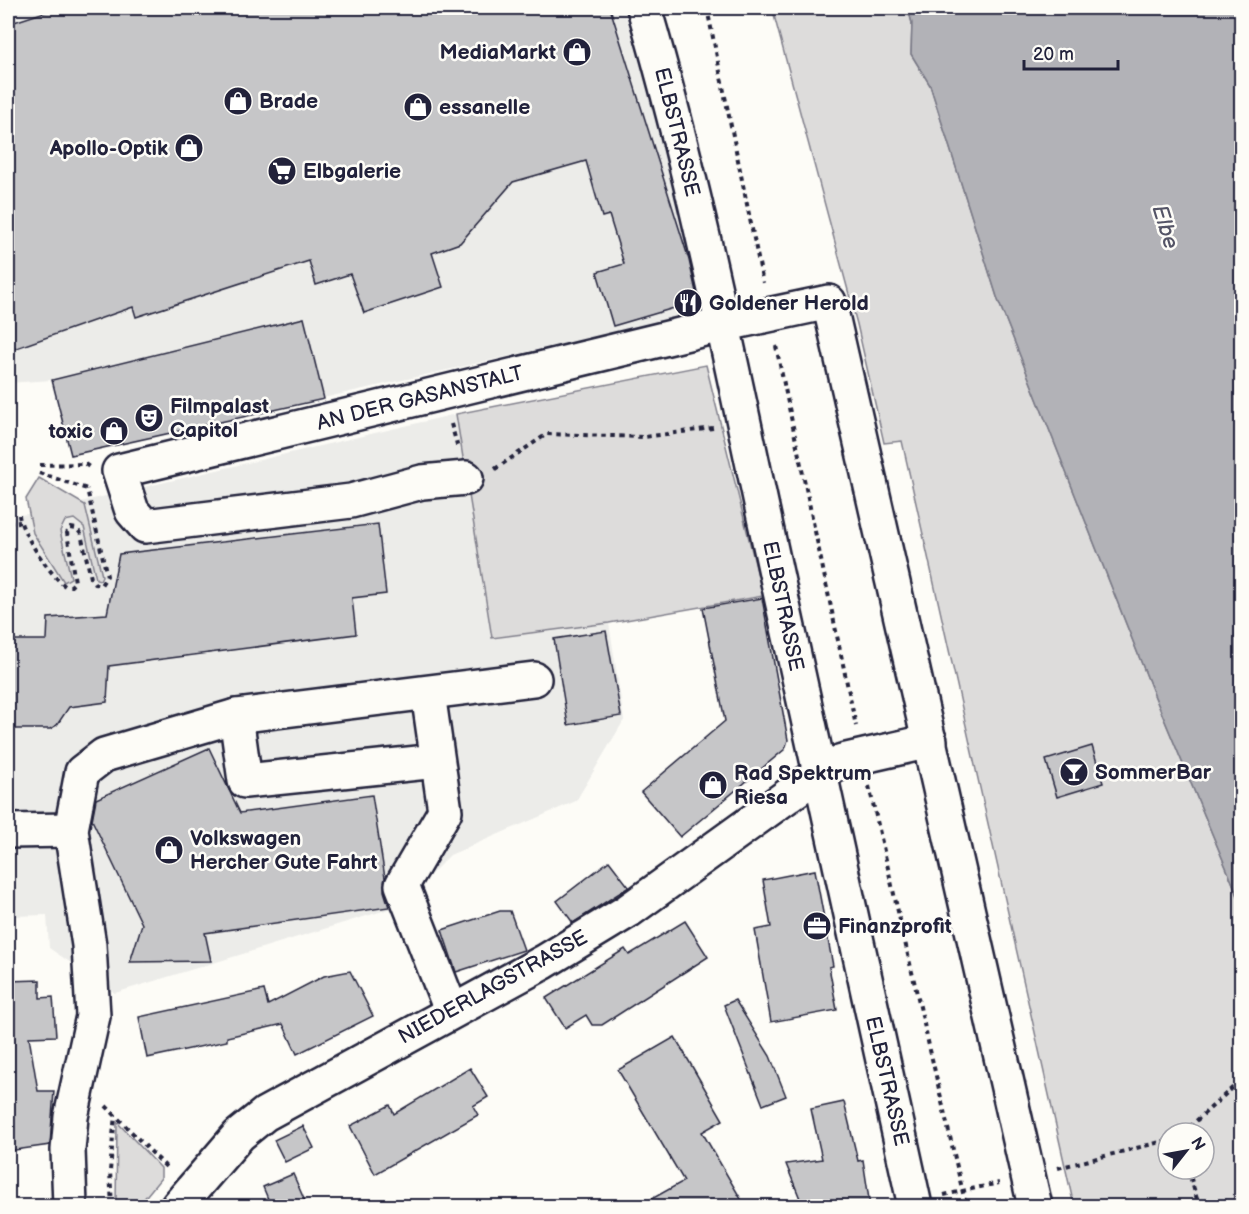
<svg xmlns="http://www.w3.org/2000/svg" width="1249" height="1214" viewBox="0 0 1249 1214" font-family="'Balsamiq Sans',sans-serif">
	<style>
		.built { fill: #ecece9 }
		.green { fill: #dddcdb; stroke: #807f8b; stroke-width: 1.5; fill-rule: evenodd }
		.water { fill: #b2b2b7; stroke: #787885; stroke-width: 1.5 }
		.building { fill: #c6c6c8; stroke: #22223b; stroke-width: 1.5 }
		.lines { fill: none; stroke-linecap: round; stroke-linejoin: round }
		.minor-casing { stroke: #22223b; stroke-width: 38 }
		.path { stroke: #22223b; stroke-width: 4; stroke-dasharray: 4.5 4.5; stroke-linecap: butt }
		.minor { stroke: #fdfcf7; stroke-width: 33 }
		.labels { text-anchor: middle; dominant-baseline: central; stroke-width: 5; stroke-linejoin: round; paint-order: stroke }
		.poi-label { font-size: 21px; font-weight: bold; fill: #22223b; stroke: #fdfcf7; text-anchor: start }
		.street-label { font-size: 21px; fill: #22223b; stroke: #fdfcf7 }
		.water-label { font-size: 22px; font-style: italic; fill: #545466; stroke: #fdfcf7 }
	</style>
	<rect width="100%" height="100%" fill="#fdfcf7"/>
	<filter id="ink" filterUnits="userSpaceOnUse"><feTurbulence type="fractalNoise" baseFrequency=".0167" numOctaves="2"/><feDisplacementMap in="SourceGraphic" scale="12" xChannelSelector="R" yChannelSelector="G"/><feConvolveMatrix kernelMatrix="1 2 1 2 8 2 1 2 1" color-interpolation-filters="sRGB"/></filter>
	<g filter="url(#ink)">
		<g class="built">
			<path d="M 8,8 L 623,8 L 664,139 L 708,311 L 71,455 L 52,380 L 8,383 Z"/>
			<path d="M 456,414 L 492,638 L 609,623 L 624,720 L 576,801 L 450,855 L 399,906 L 115,993 L 49,948 L 47,915 L 12,916 L 8,845 L 8,516 L 29,514 Z"/>
		</g>
		<g class="green">
			<path d="M 772,8 L 908,8 L 912,23 L 911,54 L 930,85 L 998,300 L 1155,697 L 1241,903 L 1241,1206 L 1074,1206 L 902,441 L 884,443 L 857,324 ZM 1168,1133 L 1204,1133 L 1204,1169 L 1168,1169 Z"/>
			<path d="M 706,365 L 763,596 L 609,623 L 492,638 L 456,414 Z"/>
			<path d="M 39,478 L 85,505 L 102,576 L 100,580 L 96,579 L 84,527 L 74,519 L 65,521 L 60,531 L 71,578 L 64,582 L 33,533 L 26,499 Z"/>
			<path d="M 117,1122 L 161,1168 L 161,1178 L 138,1206 L 116,1206 Z"/>
		</g>
		<path class="water" d="M 908,8 L 1241,8 L 1241,903 L 1155,697 L 998,300 L 930,85 L 911,54 L 912,23 Z"/>
		<g class="building">
			<path d="M 57,8 L 610,8 L 689,260 L 698,301 L 613,326 L 597,272 L 624,264 L 609,215 L 602,217 L 586,161 L 513,182 L 460,243 L 432,253 L 443,287 L 364,313 L 350,274 L 316,285 L 309,261 L 136,317 L 133,307 L 8,351 L 8,24 Z"/>
			<path d="M 304,318 L 324,399 L 71,455 L 52,380 Z"/>
			<path d="M 378,524 L 386,594 L 352,598 L 356,634 L 109,666 L 107,702 L 69,707 L 57,725 L 50,729 L 8,729 L 8,640 L 47,640 L 48,618 L 107,614 L 119,554 Z"/>
			<path d="M 762,598 L 788,740 L 785,749 L 680,837 L 641,792 L 725,721 L 703,608 Z"/>
			<path d="M 606,631 L 621,716 L 568,725 L 554,639 Z"/>
			<path d="M 1092,746 L 1103,783 L 1057,797 L 1046,760 Z"/>
			<path d="M 209,748 L 240,813 L 372,795 L 385,878 L 384,891 L 389,907 L 205,933 L 211,961 L 130,962 L 142,924 L 92,820 L 96,799 Z"/>
			<path d="M 609,861 L 629,887 L 573,923 L 557,901 Z"/>
			<path d="M 815,870 L 833,966 L 829,967 L 837,1010 L 771,1022 L 755,930 L 771,927 L 763,880 Z"/>
			<path d="M 500,911 L 510,911 L 524,950 L 456,972 L 442,930 Z"/>
			<path d="M 685,921 L 708,957 L 602,1025 L 592,1025 L 586,1015 L 565,1028 L 546,998 L 625,949 L 629,955 Z"/>
			<path d="M 350,971 L 373,1016 L 297,1054 L 283,1024 L 227,1037 L 227,1041 L 147,1058 L 139,1017 L 264,990 L 268,1005 L 324,976 Z"/>
			<path d="M 40,980 L 40,998 L 53,997 L 56,1036 L 29,1037 L 38,1091 L 54,1091 L 50,1145 L 8,1151 L 8,981 Z"/>
			<path d="M 735,1000 L 770,1056 L 786,1096 L 763,1105 L 724,1005 Z"/>
			<path d="M 675,1037 L 723,1120 L 702,1132 L 745,1206 L 639,1206 L 684,1181 L 618,1070 Z"/>
			<path d="M 470,1068 L 488,1097 L 473,1106 L 478,1115 L 375,1174 L 350,1126 L 390,1105 L 394,1114 Z"/>
			<path d="M 844,1102 L 858,1161 L 863,1160 L 870,1206 L 803,1206 L 786,1164 L 822,1159 L 811,1109 Z"/>
			<path d="M 303,1126 L 314,1148 L 285,1162 L 274,1140 Z"/>
			<path d="M 293,1174 L 307,1206 L 271,1206 L 263,1187 Z"/>
		</g>
		<g class="lines">
			<g class="minor-casing">
				<g id="minor">
					<path d="M 644,8 C 698,193 735,384 776,573 C 821,784 868,995 915,1206"/>
					<path d="M 466,478 L 422,482 L 351,501 L 145,526 L 132,511 L 119,471 L 721,325 L 829,302 L 1035,1206"/>
					<path d="M 428,693 L 445,811 L 402,885 L 451,1010"/>
					<path d="M 236,716 L 245,781 L 437,761"/>
					<path d="M 8,831 L 71,830"/>
					<path d="M 70,1206 L 68,1150 L 71,1117 L 93,1016 L 89,945 L 71,830 L 82,772 L 104,755 L 236,716 L 534,679"/>
					<path d="M 178,1206 L 239,1135 L 265,1114 L 544,962 L 628,911 L 800,787 L 842,761 L 930,741"/>
				</g>
			</g>
			<g class="path">
				<path d="M 707,8 L 763,283"/>
				<path d="M 776,346 L 856,726"/>
				<path d="M 451,424 L 458,448"/>
				<path d="M 40,465 L 85,464 L 89,467"/>
				<path d="M 495,469 L 547,434 L 644,437 L 713,428"/>
				<path d="M 39,473 L 87,489"/>
				<path d="M 19,515 C 20,531 52,577 65,586 L 71,586 L 75,582 L 67,533 L 71,528 L 77,529 L 81,534 L 91,578 L 95,584 L 101,585 L 107,576 L 87,489"/>
				<path d="M 8,523 L 20,522"/>
				<path d="M 869,786 L 966,1206"/>
				<path d="M 106,1106 L 168,1169"/>
				<path d="M 1183,1133 L 1242,1079"/>
				<path d="M 1058,1168 L 1168,1140"/>
				<path d="M 1188,1169 L 1199,1206"/>
				<path d="M 944,1195 L 999,1183"/>
				<path d="M 112,1206 L 110,1171 L 115,1114"/>
			</g>
			<use href="#minor" class="minor"/>
		</g>
	</g>
	<defs>
		<g id="shop-disc" transform="scale(1.5)"><circle r="9.5" fill="#22223b" stroke="#fdfcf7"/><path d="M-5-2.5h2.3a2.7 3.5 0 0 1 5.4 0H5L5.5 6h-11ZM-1.5-2.5h3a1.5 2.3 0 0 0-3 0Z" fill="#fff"/></g>
		<g id="supermarket-disc" transform="scale(1.5)"><circle r="9.5" fill="#22223b" stroke="#fdfcf7"/><path d="M-6-5.5h2.5l.6 2H6L4.5 2H-2.5L-4.4-4H-6ZM-1.5 3.2a1.3 1.3 0 1 0 .1 0ZM3 3.2a1.3 1.3 0 1 0 .1 0Z" fill="#fff"/></g>
		<g id="restaurant-disc" transform="scale(1.5)"><circle r="9.5" fill="#22223b" stroke="#fdfcf7"/><path d="M-5-6h1v4h1v-4h1v4h1v-4h1v5L-1.5 .5V6h-2V.5L-5-1ZM5-6V6H3V1.5H1.5Q1.5-4 5-6Z" fill="#fff"/></g>
		<g id="theatre-disc" transform="scale(1.5)"><circle r="9.5" fill="#22223b" stroke="#fdfcf7"/><path d="M-5-5.5Q0-4 5-5.5V0Q5 5 0 6Q-5 5-5 0ZM-3.3-2.5H-1v1.5H-3.3ZM1-2.5H3.3v1.5H1ZM-2.8 1Q0 5.5 2.8 1Z" fill="#fff"/></g>
		<g id="bar-disc" transform="scale(1.5)"><circle r="9.5" fill="#22223b" stroke="#fdfcf7"/><path d="M-6-5H6L.8 .8V4.5H3.5V6h-7V4.5H-.8V.8Z" fill="#fff"/></g>
		<g id="office-disc" transform="scale(1.5)"><circle r="9.5" fill="#22223b" stroke="#fdfcf7"/><path d="M-6-3h4V-5.5h4V-3h4V5H-6ZM-1-4.5V-3h2v-1.5ZM-6 0V1H6V0Z" fill="#fff"/></g>
	</defs>
	<g fill-rule="evenodd">
		<use href="#shop-disc" x="577" y="52"/>
		<use href="#shop-disc" x="238" y="101"/>
		<use href="#shop-disc" x="418" y="107"/>
		<use href="#shop-disc" x="189" y="148"/>
		<use href="#supermarket-disc" x="282" y="171"/>
		<use href="#restaurant-disc" x="688" y="303"/>
		<use href="#theatre-disc" x="149" y="418"/>
		<use href="#shop-disc" x="114" y="431"/>
		<use href="#bar-disc" x="1074" y="772"/>
		<use href="#shop-disc" x="713" y="785"/>
		<use href="#shop-disc" x="169" y="850"/>
		<use href="#office-disc" x="817" y="926"/>
	</g>
	<g class="labels">
		<g class="poi-label">
			<text x="556" y="52" text-anchor="end">MediaMarkt</text>
			<text x="259" y="101">Brade</text>
			<text x="439" y="107">essanelle</text>
			<text x="168" y="148" text-anchor="end">Apollo-Optik</text>
			<text x="303" y="171">Elbgalerie</text>
			<text x="709" y="303">Goldener Herold</text>
			<text x="170" y="406">Filmpalast<tspan x="170" dy="24">Capitol</tspan></text>
			<text x="93" y="431" text-anchor="end">toxic</text>
			<text x="1095" y="772">SommerBar</text>
			<text x="734" y="773">Rad Spektrum<tspan x="734" dy="24">Riesa</tspan></text>
			<text x="190" y="838">Volkswagen<tspan x="190" dy="24">Hercher Gute Fahrt</tspan></text>
			<text x="838" y="926">Finanzprofit</text>
		</g>
		<g class="street-label">
			<text transform="translate(677 132) rotate(76)">ELBSTRASSE</text>
			<text transform="translate(420 398) rotate(-14)">AN DER GASANSTALT</text>
			<text transform="translate(783 606) rotate(78)">ELBSTRASSE</text>
			<text transform="translate(493 987) rotate(-29)">NIEDERLAGSTRASSE</text>
			<text transform="translate(887 1081) rotate(77)">ELBSTRASSE</text>
		</g>
		<g class="water-label">
			<text transform="translate(1165 227) rotate(73)">Elbe</text>
		</g>
	</g>
	<rect width="1249" height="1214" fill="none" stroke="#fdfcf7" stroke-width="30"/>
	<rect x="15" y="15" width="1219" height="1184" fill="none" stroke="#22223b" stroke-width="2" filter="url(#ink)"/>
	<g transform="translate(1186 1151) rotate(59)"><circle r="28" fill="#fdfcf7" stroke="#a5a5ac" stroke-width="1.5"/>
	<path d="M0-4.5L10 22L0 15L-10 22Z" fill="#22223b"/>
	<text y="-9" font-size="16" font-weight="bold" text-anchor="middle" fill="#22223b">N</text>
	</g>
	<path d="M1024 60v9h94v-9" fill="none" stroke="#22223b" stroke-width="3"/>
	<text x="1033" y="60" font-size="18" fill="#22223b" stroke="#fdfcf7" stroke-width="4.5" paint-order="stroke">20 m</text>
</svg>
